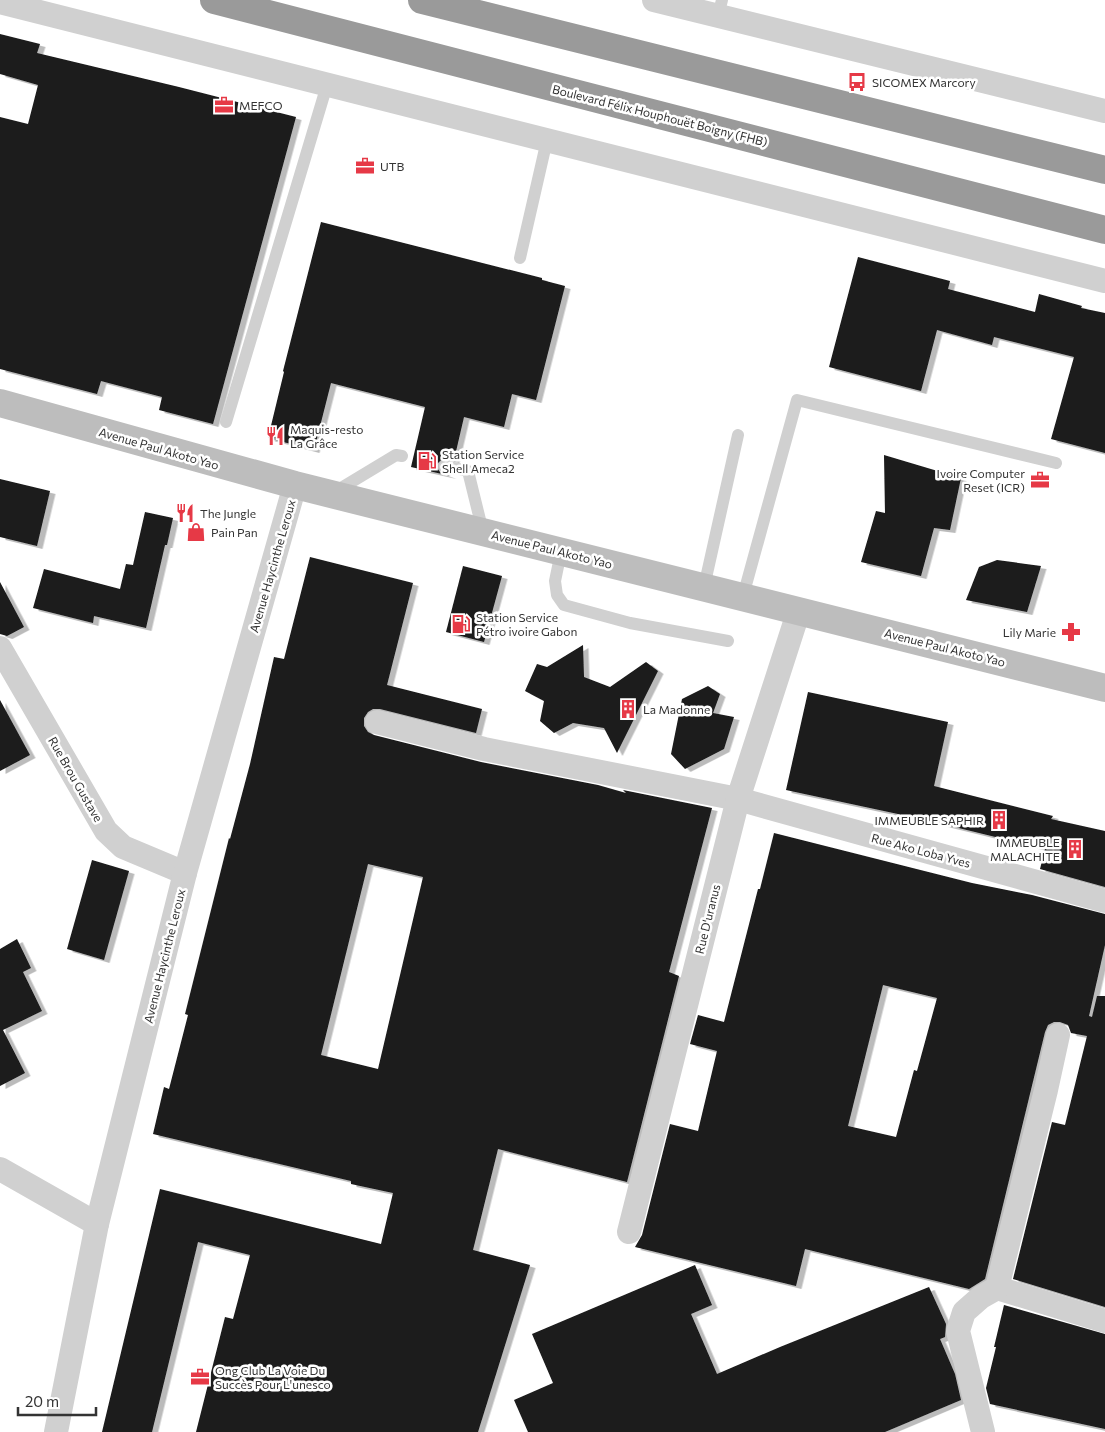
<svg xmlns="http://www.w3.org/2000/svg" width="1105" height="1432" viewBox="0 0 1105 1432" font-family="Commissioner,sans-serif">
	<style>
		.building { fill: #1a1a1a; fill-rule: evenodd; filter: url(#shadow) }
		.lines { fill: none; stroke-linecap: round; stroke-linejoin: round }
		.lane { stroke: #d0d0d0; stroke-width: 12 }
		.street { stroke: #d0d0d0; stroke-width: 24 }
		.secondary { stroke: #bdbdbd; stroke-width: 28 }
		.highway { stroke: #9a9a9a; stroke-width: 28 }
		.labels { text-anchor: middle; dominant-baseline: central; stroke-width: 5; stroke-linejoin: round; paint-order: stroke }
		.poi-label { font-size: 12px; fill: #333; stroke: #fff; text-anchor: start }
		.street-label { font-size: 12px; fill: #333; stroke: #fff }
	</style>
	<defs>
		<filter id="shadow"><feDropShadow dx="5.5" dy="3" stdDeviation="0" flood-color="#0004"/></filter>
	</defs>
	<rect width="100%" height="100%" fill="#fff"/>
	<g class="building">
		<path d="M 0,34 L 40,44 L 37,53 L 179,87 L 296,117 L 213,424 L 159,410 L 162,397 L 101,381 L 97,394 L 0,369 L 0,117 L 28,124 L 38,85 L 0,74 Z"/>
		<path d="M 321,222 L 542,278 L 542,280 L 565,286 L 536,400 L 512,394 L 504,427 L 464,417 L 454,460 L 443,458 L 437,464 L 437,468 L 440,472 L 451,476 L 411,467 L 425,407 L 331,383 L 314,450 L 268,438 L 284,372 L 283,371 Z"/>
		<path d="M 858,257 L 950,281 L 948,289 L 1035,312 L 1039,294 L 1082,306 L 1081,308 L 1105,313 L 1105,453 L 1051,439 L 1074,357 L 994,337 L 992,345 L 937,330 L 921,391 L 829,367 Z"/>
		<path d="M 884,455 L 961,478 L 950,530 L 934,528 L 921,576 L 861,562 L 876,511 L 885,513 Z"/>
		<path d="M 0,479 L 50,491 L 37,546 L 0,537 Z"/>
		<path d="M 145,512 L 173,518 L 167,545 L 165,545 L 146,628 L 94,616 L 93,623 L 33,608 L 44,569 L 120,589 L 126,564 L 133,565 Z"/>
		<path d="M 310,557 L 413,583 L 387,685 L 482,709 L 476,733 L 380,709 L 373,709 L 368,712 L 364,718 L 364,726 L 368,732 L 374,735 L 481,762 L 598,785 L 626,793 L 623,790 L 712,808 L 669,972 L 679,976 L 627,1182 L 498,1149 L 473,1250 L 530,1265 L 478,1432 L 196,1432 L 225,1317 L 233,1319 L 250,1255 L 198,1242 L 152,1432 L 102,1432 L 160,1189 L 381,1244 L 393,1193 L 351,1184 L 351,1181 L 153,1134 L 164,1087 L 169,1089 L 188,1015 L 185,1014 L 229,838 L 230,839 L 250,764 L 274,657 L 284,659 ZM 368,864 L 423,877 L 378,1069 L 321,1055 Z"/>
		<path d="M 997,560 L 1041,566 L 1027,612 L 966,600 L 979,567 Z"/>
		<path d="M 463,566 L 502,576 L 484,642 L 446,632 Z"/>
		<path d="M 0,582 L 24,627 L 7,636 L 0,634 Z"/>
		<path d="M 583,645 L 584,677 L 610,687 L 646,662 L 658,671 L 617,753 L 604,728 L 573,723 L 554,733 L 540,721 L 544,701 L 525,691 L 537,664 L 547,667 Z"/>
		<path d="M 708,686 L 720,694 L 713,713 L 734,717 L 724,749 L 685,769 L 671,754 L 682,699 Z"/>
		<path d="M 808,692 L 948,722 L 934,786 L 1053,816 L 1051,819 L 1105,831 L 1105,887 L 1040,869 L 1045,849 L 926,820 L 786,790 Z"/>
		<path d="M 0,700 L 30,755 L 0,771 Z"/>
		<path d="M 774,833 L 972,883 L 1032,895 L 1105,914 L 1105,945 L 1089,1016 L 1092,1017 L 1097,996 L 1105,996 L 1105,1307 L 1013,1279 L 1052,1122 L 1065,1125 L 1087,1036 L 1071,1033 L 1068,1025 L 1060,1022 L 1054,1022 L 1048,1025 L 1045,1032 L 985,1279 L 969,1289 L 805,1249 L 796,1286 L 635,1247 L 642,1235 L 670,1124 L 698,1131 L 717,1051 L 690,1044 L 698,1015 L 724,1022 L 758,889 L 760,889 ZM 883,985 L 937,998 L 917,1071 L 914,1070 L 896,1137 L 848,1126 Z"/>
		<path d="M 92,860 L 129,871 L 104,960 L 67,949 Z"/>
		<path d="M 17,939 L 31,968 L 23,972 L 42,1011 L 3,1030 L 25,1073 L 0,1086 L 0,949 Z"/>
		<path d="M 695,1265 L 712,1305 L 691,1314 L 717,1374 L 780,1347 L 929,1287 L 946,1324 L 945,1337 L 940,1339 L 955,1374 L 961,1400 L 885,1432 L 528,1432 L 514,1400 L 553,1383 L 532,1334 Z"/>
		<path d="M 1004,1305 L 1105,1334 L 1105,1429 L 990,1404 L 986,1388 L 996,1347 L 994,1347 Z"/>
	</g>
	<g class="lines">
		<g class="lane">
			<path d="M 718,16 L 722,0"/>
			<path d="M 520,258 L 547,140"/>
			<path d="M 226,422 L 327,85"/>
			<path d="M 445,466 L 468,471 L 483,532"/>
			<path d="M 333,493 L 396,455 L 402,456"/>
			<path d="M 561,552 L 555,581 L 557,595 L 564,605 L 630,623 L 728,641"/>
			<path d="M 704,587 L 738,435"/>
			<path d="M 743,596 L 797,400 L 1056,463"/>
		</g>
		<g class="street">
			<path d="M 654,0 L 1105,111"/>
			<path d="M 0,2 L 1105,281"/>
			<path d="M 0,648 L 106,831 L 123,847 L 185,873"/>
			<path d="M 377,722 L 484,749 L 738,799 L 1105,901"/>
			<path d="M 0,1169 L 97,1224"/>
			<path d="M 629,1232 L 738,799 L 799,610"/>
			<path d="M 997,1288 L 1105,1321"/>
			<path d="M 56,1432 L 97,1224 L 185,873 L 295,485"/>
			<path d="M 983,1432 L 958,1331 L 964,1312 L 981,1297 L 997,1288 L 1046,1090 L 1058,1035"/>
		</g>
		<path class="secondary" d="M 0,403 L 295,485 L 1105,688"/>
		<g class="highway">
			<path d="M 214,0 L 1105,230"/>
			<path d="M 422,0 L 1105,170"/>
		</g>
	</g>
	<defs>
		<g id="bus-bare" transform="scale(1.5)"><path d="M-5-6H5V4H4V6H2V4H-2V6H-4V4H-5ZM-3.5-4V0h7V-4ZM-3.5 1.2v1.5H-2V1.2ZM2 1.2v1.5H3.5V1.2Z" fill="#e63946" stroke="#fff" stroke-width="2.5" paint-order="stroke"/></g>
		<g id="office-bare" transform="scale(1.5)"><path d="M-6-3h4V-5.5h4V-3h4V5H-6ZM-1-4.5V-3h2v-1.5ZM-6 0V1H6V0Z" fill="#e63946" stroke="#fff" stroke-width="2.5" paint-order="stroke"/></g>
		<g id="restaurant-bare" transform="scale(1.5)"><path d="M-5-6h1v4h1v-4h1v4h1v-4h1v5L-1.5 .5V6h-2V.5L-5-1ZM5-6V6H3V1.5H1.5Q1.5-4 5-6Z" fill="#e63946" stroke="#fff" stroke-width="2.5" paint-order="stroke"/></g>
		<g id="fuel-bare" transform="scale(1.5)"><path d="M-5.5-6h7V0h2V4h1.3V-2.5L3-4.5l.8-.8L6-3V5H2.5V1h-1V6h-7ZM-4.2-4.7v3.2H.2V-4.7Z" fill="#e63946" stroke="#fff" stroke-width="2.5" paint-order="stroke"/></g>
		<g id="shop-bare" transform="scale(1.5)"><path d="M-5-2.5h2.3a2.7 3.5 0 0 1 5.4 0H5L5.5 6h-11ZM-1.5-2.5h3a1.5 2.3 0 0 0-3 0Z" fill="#e63946" stroke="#fff" stroke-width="2.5" paint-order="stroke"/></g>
		<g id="pharmacy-bare" transform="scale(1.5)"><path d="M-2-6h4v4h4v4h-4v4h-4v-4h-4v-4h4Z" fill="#e63946" stroke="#fff" stroke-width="2.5" paint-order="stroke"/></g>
		<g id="building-bare" transform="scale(1.5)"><path d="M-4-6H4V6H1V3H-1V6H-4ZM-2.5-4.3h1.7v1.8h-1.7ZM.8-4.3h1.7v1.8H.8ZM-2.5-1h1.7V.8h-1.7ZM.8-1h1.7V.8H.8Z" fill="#e63946" stroke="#fff" stroke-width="2.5" paint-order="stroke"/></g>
	</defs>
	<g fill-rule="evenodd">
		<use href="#bus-bare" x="857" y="82"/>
		<use href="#office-bare" x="224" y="105"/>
		<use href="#office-bare" x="365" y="166"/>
		<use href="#restaurant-bare" x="275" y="436"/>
		<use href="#fuel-bare" x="427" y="461"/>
		<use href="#office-bare" x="1040" y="480"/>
		<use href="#restaurant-bare" x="185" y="513"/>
		<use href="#shop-bare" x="196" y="532"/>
		<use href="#fuel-bare" x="461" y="624"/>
		<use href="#pharmacy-bare" x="1071" y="632"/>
		<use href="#building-bare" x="628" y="709"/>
		<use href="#building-bare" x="999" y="820"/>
		<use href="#building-bare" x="1075" y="849"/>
		<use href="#office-bare" x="200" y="1377"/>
	</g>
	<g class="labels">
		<g class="poi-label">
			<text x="872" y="82">SICOMEX Marcory</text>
			<text x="239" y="105">MEFCO</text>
			<text x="380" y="166">UTB</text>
			<text x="290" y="429">Maquis-resto<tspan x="290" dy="14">La Grâce</tspan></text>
			<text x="442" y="454">Station Service<tspan x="442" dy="14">Shell Ameca2</tspan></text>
			<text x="1025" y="473" text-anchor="end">Ivoire Computer<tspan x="1025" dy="14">Reset (ICR)</tspan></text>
			<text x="200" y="513">The Jungle</text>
			<text x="211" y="532">Pain Pan</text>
			<text x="476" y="617">Station Service<tspan x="476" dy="14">Pétro ivoire Gabon</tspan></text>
			<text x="1056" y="632" text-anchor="end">Lily Marie</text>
			<text x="643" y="709">La Madonne</text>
			<text x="984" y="820" text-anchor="end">IMMEUBLE SAPHIR</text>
			<text x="1060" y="842" text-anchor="end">IMMEUBLE<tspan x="1060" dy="14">MALACHITE</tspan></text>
			<text x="215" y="1370">Ong Club La Voie Du<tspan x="215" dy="14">Succès Pour L'unesco</tspan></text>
		</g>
		<g class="street-label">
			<text transform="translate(660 115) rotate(14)">Boulevard Félix Houphouët Boigny (FHB)</text>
			<text transform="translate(159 448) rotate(16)">Avenue Paul Akoto Yao</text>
			<text transform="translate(552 549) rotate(14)">Avenue Paul Akoto Yao</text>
			<text transform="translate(272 566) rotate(-74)">Avenue Haycinthe Leroux</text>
			<text transform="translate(945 647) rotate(14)">Avenue Paul Akoto Yao</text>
			<text transform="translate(76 779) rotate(60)">Rue Brou Gustave</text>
			<text transform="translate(921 850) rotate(15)">Rue Ako Loba Yves</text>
			<text transform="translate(707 919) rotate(-76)">Rue D'uranus</text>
			<text transform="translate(164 956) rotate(-76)">Avenue Haycinthe Leroux</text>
		</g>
	</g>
	<path d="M18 1407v8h78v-8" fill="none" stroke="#333333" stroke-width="2.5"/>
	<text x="25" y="1407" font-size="15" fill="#333333" stroke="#ffffff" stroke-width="4" paint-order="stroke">20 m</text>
</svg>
